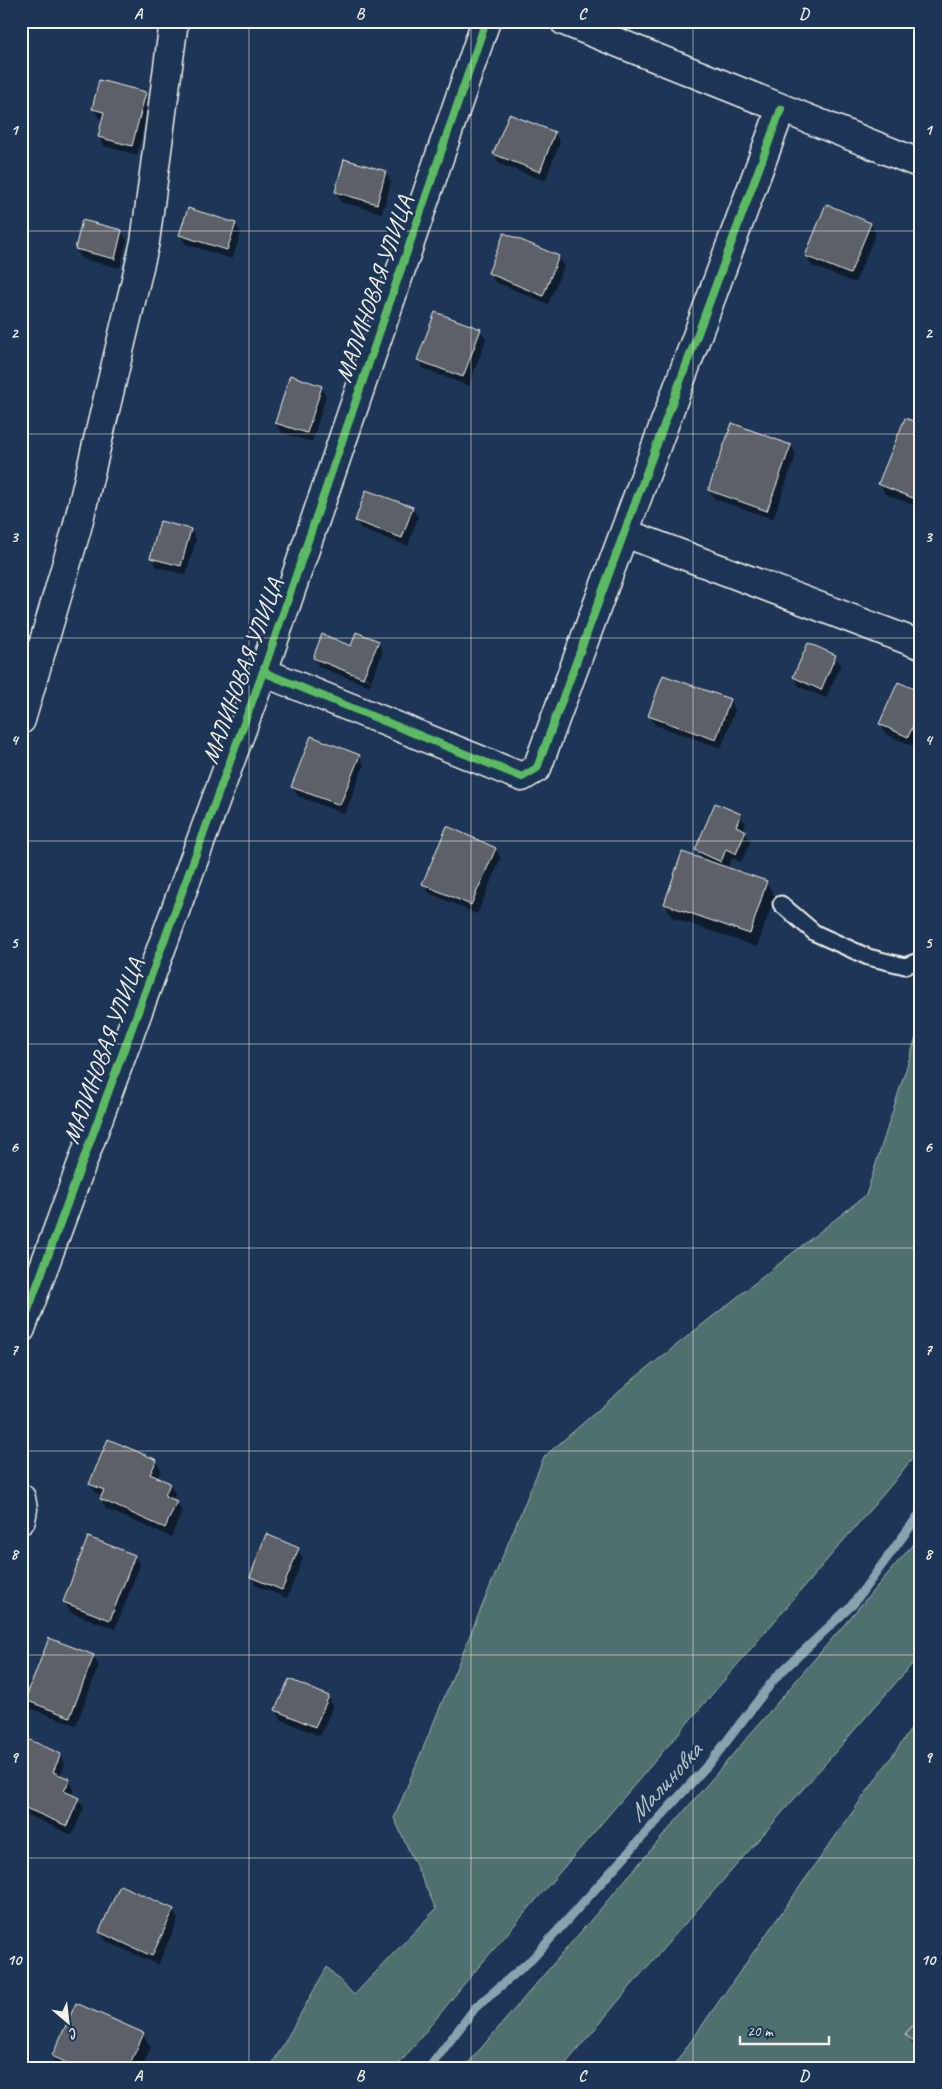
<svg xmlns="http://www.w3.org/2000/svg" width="942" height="2089" viewBox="0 0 942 2089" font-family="Caveat,sans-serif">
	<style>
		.green { fill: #4f6f6e; stroke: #a2b0ab }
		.shadow { fill: #0007; fill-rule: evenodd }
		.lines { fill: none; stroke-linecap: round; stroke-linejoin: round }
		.stream { stroke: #89a2ad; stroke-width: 9 }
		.building { fill: #5c6167; stroke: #f4f1e8 }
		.lane-casing { stroke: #f4f1e8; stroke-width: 19 }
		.street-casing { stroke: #f4f1e8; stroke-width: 31 }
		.secondary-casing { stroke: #f4f1e8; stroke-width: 31 }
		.lane { stroke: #1d3557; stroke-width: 15 }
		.street { stroke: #1d3557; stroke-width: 28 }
		.secondary { stroke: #1d3557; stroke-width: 28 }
		.cycleway-casing { stroke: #1d3557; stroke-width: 11 }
		.cycleway { stroke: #5cba63; stroke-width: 8 }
		.grid { fill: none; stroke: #f4f1e8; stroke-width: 1; stroke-opacity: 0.55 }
		.labels { text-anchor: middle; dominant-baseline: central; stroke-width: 5; stroke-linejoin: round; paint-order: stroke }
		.street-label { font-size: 24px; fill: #f4f1e8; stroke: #1d3557 }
		.water-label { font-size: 25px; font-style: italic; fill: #b5c3c6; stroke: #1d3557 }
		.neatline { fill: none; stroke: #f4f1e8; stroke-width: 2 }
		.grid-label { font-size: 16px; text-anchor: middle; font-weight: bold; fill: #f4f1e8 }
	</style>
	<rect width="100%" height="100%" fill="#1d3557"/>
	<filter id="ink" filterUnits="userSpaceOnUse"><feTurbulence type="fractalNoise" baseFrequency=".02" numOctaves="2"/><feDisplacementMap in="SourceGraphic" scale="10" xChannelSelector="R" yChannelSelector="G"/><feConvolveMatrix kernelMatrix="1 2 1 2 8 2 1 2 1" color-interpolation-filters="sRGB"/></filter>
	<g filter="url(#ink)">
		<g class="green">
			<path d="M 921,1022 L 921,1447 L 892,1484 L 464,1984 L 396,2068 L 270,2068 L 327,1967 L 354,1995 L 436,1909 L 394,1818 L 544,1457 L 635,1378 L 866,1195 Z"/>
			<path d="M 921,1535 L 921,1654 L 641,1974 L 562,2068 L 464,2068 Z"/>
			<path d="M 921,1715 L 921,2068 L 672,2068 Z"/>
		</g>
		<g class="shadow">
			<path d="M 145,93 L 150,102 L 137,155 L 104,146 L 99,137 L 103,119 L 99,118 L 93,109 Z"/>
			<path d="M 554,133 L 560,142 L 545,181 L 500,164 L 494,154 Z"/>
			<path d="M 345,160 L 386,172 L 391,182 L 382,213 L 341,202 L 336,192 Z"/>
			<path d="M 235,224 L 241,233 L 232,259 L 186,244 L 180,235 Z"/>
			<path d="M 870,224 L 876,233 L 855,283 L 812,266 L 806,256 Z"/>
			<path d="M 121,231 L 127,240 L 120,268 L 82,259 L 76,249 Z"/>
			<path d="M 558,257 L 564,266 L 548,304 L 495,282 L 490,273 Z"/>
			<path d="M 480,330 L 486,339 L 469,386 L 424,369 L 419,360 Z"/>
			<path d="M 921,374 L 921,398 L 915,388 Z"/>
			<path d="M 321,387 L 326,396 L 312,442 L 282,433 L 276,423 Z"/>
			<path d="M 921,425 L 921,508 L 885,494 L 880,484 Z"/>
			<path d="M 791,446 L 796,455 L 773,519 L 715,499 L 709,489 Z"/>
			<path d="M 412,508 L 418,517 L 408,546 L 362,530 L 356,521 Z"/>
			<path d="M 191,530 L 196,539 L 186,575 L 157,567 L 152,558 Z"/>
			<path d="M 378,642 L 383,651 L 369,686 L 319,667 L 314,657 ZM 320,659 L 370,679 L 369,681 L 320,662 Z"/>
			<path d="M 835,656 L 841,665 L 826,698 L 800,687 L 794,677 Z"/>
			<path d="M 663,677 L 730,700 L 735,710 L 721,748 L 655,725 L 650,716 Z"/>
			<path d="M 921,694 L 921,729 L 913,746 L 886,734 L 880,724 Z"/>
			<path d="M 359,756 L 364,765 L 345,814 L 298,796 L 292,786 Z"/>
			<path d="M 740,815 L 746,824 L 743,831 L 751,841 L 741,862 L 732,858 L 727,869 L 766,882 L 775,896 L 757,947 L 673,918 L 665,904 L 702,860 L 696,850 Z"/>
			<path d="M 496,849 L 501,858 L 477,914 L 429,893 L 423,884 Z"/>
			<path d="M 21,1193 L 27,1202 L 21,1219 Z"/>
			<path d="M 156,1461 L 161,1470 L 157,1479 L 170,1484 L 175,1493 L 172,1501 L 176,1502 L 182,1512 L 171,1537 L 106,1509 L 101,1499 L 102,1496 L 96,1493 L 90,1484 Z"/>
			<path d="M 298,1549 L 303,1558 L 287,1598 L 257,1586 L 251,1577 Z"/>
			<path d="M 134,1556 L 140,1565 L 115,1629 L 70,1612 L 65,1602 Z"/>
			<path d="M 93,1656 L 99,1666 L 76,1725 L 32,1709 L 26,1700 Z"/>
			<path d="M 328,1697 L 333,1706 L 320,1736 L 282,1720 L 276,1710 Z"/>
			<path d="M 21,1738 L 60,1755 L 65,1764 L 60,1776 L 69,1780 L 74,1789 L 71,1796 L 78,1799 L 84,1808 L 72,1835 L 21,1812 Z"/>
			<path d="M 173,1910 L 178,1920 L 158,1965 L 106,1941 L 100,1932 Z"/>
			<path d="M 921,2019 L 921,2051 L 912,2044 L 907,2034 Z"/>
			<path d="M 143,2034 L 151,2048 L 142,2068 L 60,2068 L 53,2056 Z"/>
		</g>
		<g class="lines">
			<path class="stream" d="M 429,2068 L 475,2008 L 532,1959 L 713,1759 L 776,1677 L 853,1604 L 921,1512"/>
		</g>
		<g class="building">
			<path d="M 99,80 L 146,92 L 132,146 L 98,137 L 104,112 L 92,109 Z"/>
			<path d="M 509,114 L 555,132 L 540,172 L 493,154 Z"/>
			<path d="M 344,159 L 386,171 L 377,204 L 335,192 Z"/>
			<path d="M 826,204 L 871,223 L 850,274 L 805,256 Z"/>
			<path d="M 188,208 L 236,223 L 227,250 L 179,235 Z"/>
			<path d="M 82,220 L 122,230 L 115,259 L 75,249 Z"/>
			<path d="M 504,233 L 559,256 L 543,296 L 488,273 Z"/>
			<path d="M 435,312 L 481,329 L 463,377 L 417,360 Z"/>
			<path d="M 921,370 L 921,391 L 914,388 Z"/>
			<path d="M 290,375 L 322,386 L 307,433 L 275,423 Z"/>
			<path d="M 905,418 L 921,424 L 921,493 L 918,500 L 878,484 Z"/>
			<path d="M 732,423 L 791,445 L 767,511 L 708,490 Z"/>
			<path d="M 366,490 L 413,507 L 402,538 L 355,521 Z"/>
			<path d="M 160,521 L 191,529 L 181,566 L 150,558 Z"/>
			<path d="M 356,632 L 379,641 L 363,678 L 313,658 L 322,634 L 351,646 Z"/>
			<path d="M 808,643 L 836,655 L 821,690 L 793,677 Z"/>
			<path d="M 663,675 L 730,699 L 716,740 L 648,716 Z"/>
			<path d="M 898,682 L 921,692 L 921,708 L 908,737 L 879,724 Z"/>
			<path d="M 311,736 L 360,755 L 340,805 L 291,787 Z"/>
			<path d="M 715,803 L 741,814 L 736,826 L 746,831 L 736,854 L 726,849 L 721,862 L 695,850 Z"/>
			<path d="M 447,826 L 496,848 L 471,905 L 422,884 Z"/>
			<path d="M 682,852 L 767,881 L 750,934 L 664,904 Z"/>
			<path d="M 108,1439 L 157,1460 L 150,1474 L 170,1483 L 165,1496 L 177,1501 L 165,1528 L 100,1499 L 104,1490 L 89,1484 Z"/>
			<path d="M 266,1534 L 299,1548 L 282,1590 L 250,1577 Z"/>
			<path d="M 88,1537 L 135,1555 L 110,1620 L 63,1602 Z"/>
			<path d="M 49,1638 L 94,1655 L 70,1717 L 25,1700 Z"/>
			<path d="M 289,1679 L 329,1696 L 315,1727 L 275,1710 Z"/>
			<path d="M 21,1736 L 61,1754 L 53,1772 L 70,1779 L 64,1791 L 79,1798 L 67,1826 L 21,1806 Z"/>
			<path d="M 120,1885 L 174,1909 L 152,1956 L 99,1932 Z"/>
			<path d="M 76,2003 L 144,2033 L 128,2068 L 78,2068 L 52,2056 Z"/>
			<path d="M 921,2017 L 921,2048 L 905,2034 Z"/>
		</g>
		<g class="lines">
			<g class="lane-casing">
				<path id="lane" d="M 781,904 L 815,933 L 868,957 L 905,966 L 921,960"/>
			</g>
			<g class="street-casing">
				<g id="street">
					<path d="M 625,533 L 921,645"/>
					<path d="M 263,672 L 522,777 L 537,768 L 781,109"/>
					<path d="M 21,720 L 77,528 L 145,242 L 174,21"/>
					<path d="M 21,1329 L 263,672 L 486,21"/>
					<path d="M 21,1498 L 23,1509 L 21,1520"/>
				</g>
			</g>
			<g class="secondary-casing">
				<path id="secondary" d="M 564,21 L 921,164"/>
			</g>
			<use href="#lane" class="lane"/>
			<use href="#street" class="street"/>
			<use href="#secondary" class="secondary"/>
			<g class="cycleway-casing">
				<g id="cycleway">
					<path d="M 263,672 L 522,777 L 537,768 L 781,109"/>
					<path d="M 21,1329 L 263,672 L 486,21"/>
				</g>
			</g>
			<use href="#cycleway" class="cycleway"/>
		</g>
	</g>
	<path class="grid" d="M 249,21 L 249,2068M 471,21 L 471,2068M 693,21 L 693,2068M 21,231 L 921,231M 21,434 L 921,434M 21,638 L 921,638M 21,841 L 921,841M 21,1044 L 921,1044M 21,1248 L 921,1248M 21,1451 L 921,1451M 21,1655 L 921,1655M 21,1858 L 921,1858"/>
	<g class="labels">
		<g class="street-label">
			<text transform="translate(374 289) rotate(-71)">МАЛИНОВАЯ УЛИЦА</text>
			<text transform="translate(242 671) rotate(-70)">МАЛИНОВАЯ УЛИЦА</text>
			<text transform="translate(103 1051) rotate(-70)">МАЛИНОВАЯ УЛИЦА</text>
		</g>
		<g class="water-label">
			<text transform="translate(665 1782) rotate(-48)">Малиновка</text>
		</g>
	</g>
	<rect width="942" height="2089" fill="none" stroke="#1d3557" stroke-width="55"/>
	<g transform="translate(68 2022) rotate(152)" stroke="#1d3557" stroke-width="4" paint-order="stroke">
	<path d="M0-4L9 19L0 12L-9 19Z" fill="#f4f1e8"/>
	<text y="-8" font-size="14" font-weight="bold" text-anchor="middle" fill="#f4f1e8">С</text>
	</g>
	<path d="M740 2036v8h89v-8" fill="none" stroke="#f4f1e8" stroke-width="2.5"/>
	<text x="747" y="2036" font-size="15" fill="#f4f1e8" stroke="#1d3557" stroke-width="4" paint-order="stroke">20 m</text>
	<rect x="28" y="28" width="886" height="2034" class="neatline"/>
	<g class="grid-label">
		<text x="138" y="19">A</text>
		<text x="360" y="19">B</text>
		<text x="582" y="19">C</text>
		<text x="804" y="19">D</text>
		<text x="14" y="135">1</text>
		<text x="928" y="135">1</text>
		<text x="14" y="338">2</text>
		<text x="928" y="338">2</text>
		<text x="14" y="542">3</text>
		<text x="928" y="542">3</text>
		<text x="14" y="745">4</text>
		<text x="928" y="745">4</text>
		<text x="14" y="948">5</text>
		<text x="928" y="948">5</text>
		<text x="14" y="1152">6</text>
		<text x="928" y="1152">6</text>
		<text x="14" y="1355">7</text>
		<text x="928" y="1355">7</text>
		<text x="14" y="1559">8</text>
		<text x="928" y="1559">8</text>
		<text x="14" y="1762">9</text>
		<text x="928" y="1762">9</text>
		<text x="14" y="1965">10</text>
		<text x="928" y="1965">10</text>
		<text x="138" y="2081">A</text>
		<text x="360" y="2081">B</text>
		<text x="582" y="2081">C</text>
		<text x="804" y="2081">D</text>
	</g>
</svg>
